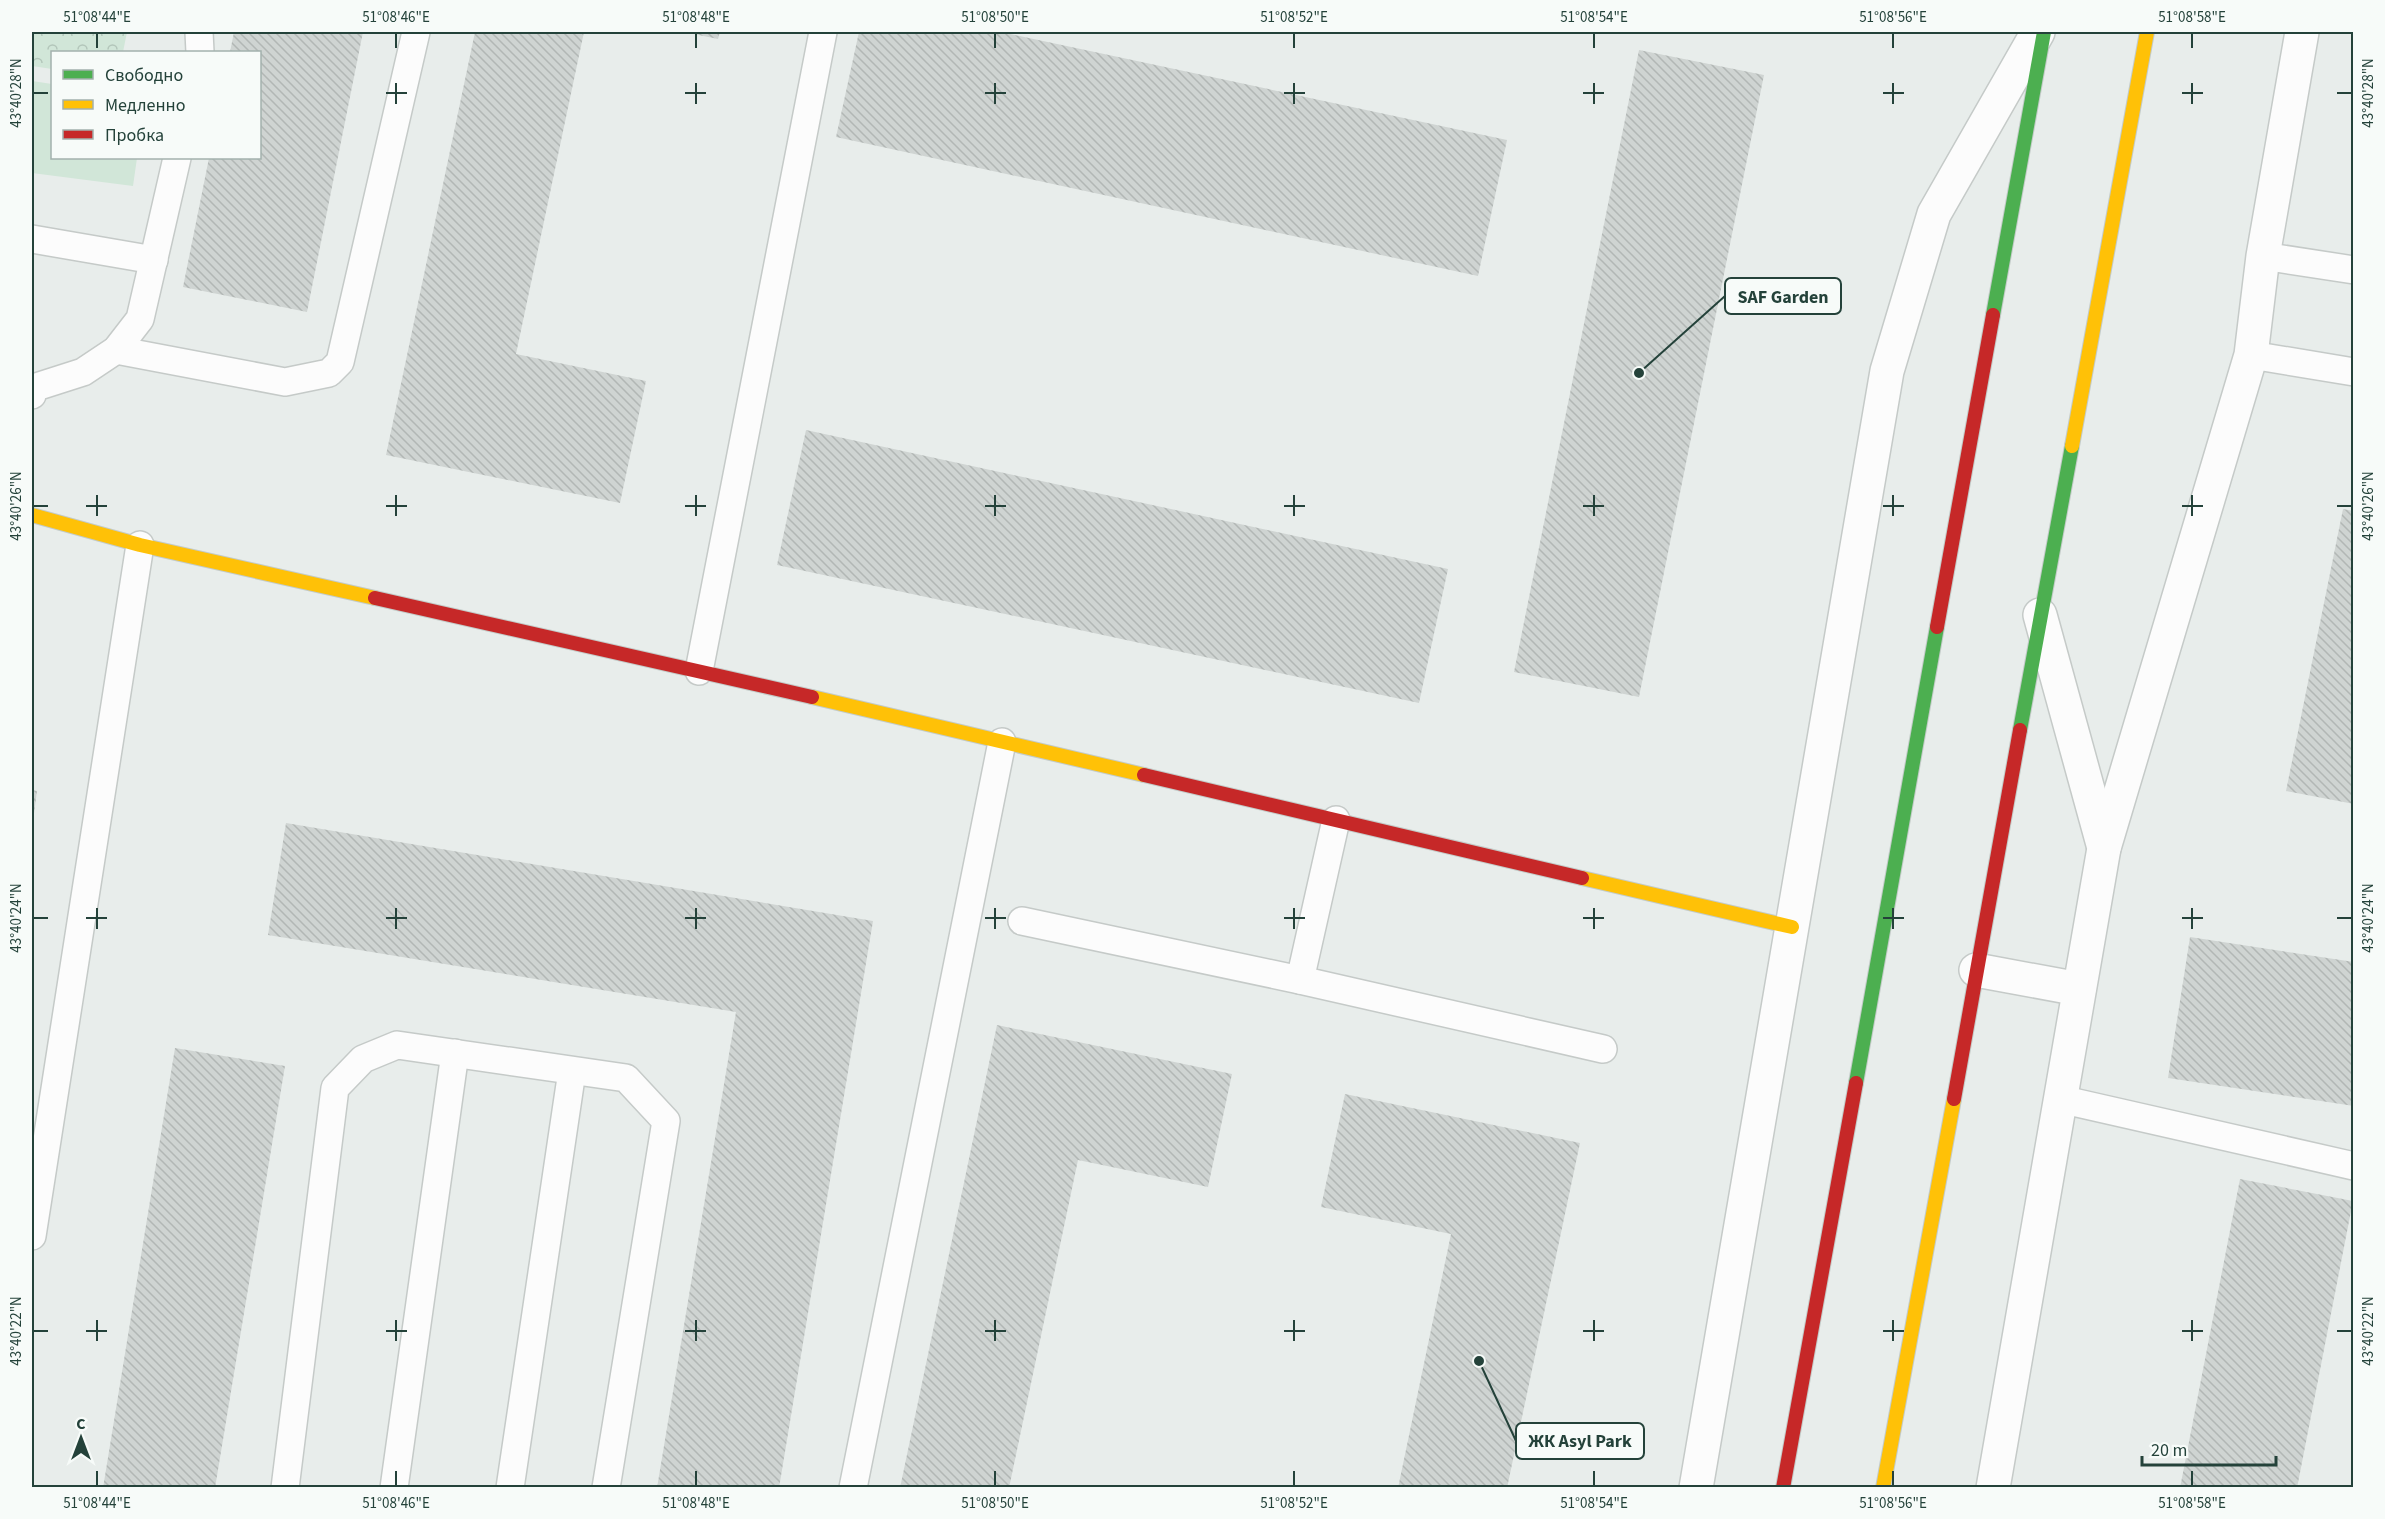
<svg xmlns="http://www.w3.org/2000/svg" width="2385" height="1519" viewBox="0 0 2385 1519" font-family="'Source Sans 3',sans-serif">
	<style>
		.green { fill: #d1e6d8 }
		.forest { fill: url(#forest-crowns) }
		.building { fill: url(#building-back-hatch) }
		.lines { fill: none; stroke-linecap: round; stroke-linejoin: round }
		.lane-casing { stroke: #c5cac8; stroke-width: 30 }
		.street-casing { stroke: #c5cac8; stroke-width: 36 }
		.fast-casing { stroke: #c3cbc8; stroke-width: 16 }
		.slow-casing { stroke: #c3cbc8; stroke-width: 16 }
		.jam-casing { stroke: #c3cbc8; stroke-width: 16 }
		.lane { stroke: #fcfcfc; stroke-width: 27 }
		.street { stroke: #fcfcfc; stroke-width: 33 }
		.fast { stroke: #4caf50; stroke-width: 14 }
		.slow { stroke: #ffc107; stroke-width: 14 }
		.jam { stroke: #c62828; stroke-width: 14 }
		.ticks { fill: none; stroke: #24423a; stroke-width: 2 }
		.leader { fill: none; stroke: #24423a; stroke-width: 2 }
		.callout-dot { fill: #24423a; stroke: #f7fbf9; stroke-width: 2 }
		.callout { fill: #f7fbf9; stroke: #24423a; stroke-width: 2 }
		.callout-label { font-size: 18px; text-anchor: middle; font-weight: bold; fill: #24423a }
		.neatline { fill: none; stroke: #24423a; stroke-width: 2 }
		.ticks-label { font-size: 15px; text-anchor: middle; fill: #24423a }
	</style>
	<defs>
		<pattern id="forest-crowns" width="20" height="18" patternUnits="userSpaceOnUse" patternTransform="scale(1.5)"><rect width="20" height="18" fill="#d1e6d8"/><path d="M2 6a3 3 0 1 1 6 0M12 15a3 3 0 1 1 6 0" fill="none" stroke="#b3c6ba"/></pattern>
		<pattern id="building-back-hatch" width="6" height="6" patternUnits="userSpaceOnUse" patternTransform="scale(1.5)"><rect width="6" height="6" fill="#cfd4d2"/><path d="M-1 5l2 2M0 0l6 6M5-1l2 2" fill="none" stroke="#b2b7b5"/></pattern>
	</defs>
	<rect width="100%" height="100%" fill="#e8edeb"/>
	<path class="green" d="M 32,81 L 52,84 L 52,158 L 137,158 L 133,186 L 32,173 Z"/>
	<path class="forest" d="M 32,32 L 127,32 L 123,52 L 52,52 L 52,69 L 32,66 Z"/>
	<g class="building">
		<path d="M 234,32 L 363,32 L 307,312 L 183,287 L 209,158 L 260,158 L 260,52 L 230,52 Z"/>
		<path d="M 475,32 L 584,32 L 516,354 L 646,381 L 620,503 L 386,455 Z"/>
		<path d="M 859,32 L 1001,32 L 1507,140 L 1478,276 L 836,137 Z"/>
		<path d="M 689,33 L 689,32 L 720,32 L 718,39 Z"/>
		<path d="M 1639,50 L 1764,75 L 1639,697 L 1514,672 Z"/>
		<path d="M 806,430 L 1448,569 L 1419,703 L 777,565 Z"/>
		<path d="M 2343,509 L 2354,511 L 2354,804 L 2286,791 Z"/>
		<path d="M 32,790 L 37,791 L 33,821 L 32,821 Z"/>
		<path d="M 286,823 L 873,921 L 779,1488 L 657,1488 L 736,1012 L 268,935 Z"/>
		<path d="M 2190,937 L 2354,962 L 2354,1106 L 2168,1078 Z"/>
		<path d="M 997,1025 L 1232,1074 L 1208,1187 L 1078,1160 L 1009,1488 L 900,1488 Z"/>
		<path d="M 175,1048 L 285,1066 L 215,1488 L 103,1488 Z"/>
		<path d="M 1345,1094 L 1580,1143 L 1507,1488 L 1398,1488 L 1451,1234 L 1321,1207 Z"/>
		<path d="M 2240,1179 L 2353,1201 L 2297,1488 L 2180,1488 Z"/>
	</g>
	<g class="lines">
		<g class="lane-casing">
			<g id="lane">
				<path d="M 199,32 L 200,52"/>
				<path d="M 32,239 L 154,260"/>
				<path d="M 2263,256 L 2354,270"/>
				<path d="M 116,350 L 285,382 L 329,373 L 340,362 L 416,32"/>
				<path d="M 2251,355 L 2354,372"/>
				<path d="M 32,395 L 33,388 L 83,372 L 116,350 L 140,319 L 177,158"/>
				<path d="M 699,671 L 823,32"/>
				<path d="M 1336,820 L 1300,980 L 1603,1049"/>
				<path d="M 1022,921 L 1300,980"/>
				<path d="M 2060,1099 L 2354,1166"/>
				<path d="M 32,1236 L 140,545"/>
				<path d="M 285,1488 L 335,1088 L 363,1059 L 397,1045 L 626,1078 L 666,1121 L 606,1488"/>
				<path d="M 394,1488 L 455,1053"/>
				<path d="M 510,1488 L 572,1071"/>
				<path d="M 853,1488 L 1002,742"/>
			</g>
		</g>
		<g class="street-casing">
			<g id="street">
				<path d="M 2040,615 L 2104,848"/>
				<path d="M 1976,970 L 2079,989"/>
				<path d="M 1696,1488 L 1887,371 L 1934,214 L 2038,32"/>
				<path d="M 1993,1488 L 2104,848 L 2251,355 L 2263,256 L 2302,32"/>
			</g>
		</g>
		<g class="fast-casing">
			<g id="fast">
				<path d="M 1993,315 L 2044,32"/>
				<path d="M 2020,730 L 2072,446"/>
				<path d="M 1856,1083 L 1937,627"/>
			</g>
		</g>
		<g class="slow-casing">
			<g id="slow">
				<path d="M 2072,446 L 2147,32"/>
				<path d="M 32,515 L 140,545 L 375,598"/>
				<path d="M 812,697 L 1144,775"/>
				<path d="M 1582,878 L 1792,927"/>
				<path d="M 1883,1488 L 1954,1099"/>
			</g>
		</g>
		<g class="jam-casing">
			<g id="jam">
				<path d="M 375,598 L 812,697"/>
				<path d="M 1937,627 L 1993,315"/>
				<path d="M 1144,775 L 1582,878"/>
				<path d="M 1954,1099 L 2020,730"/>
				<path d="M 1783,1488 L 1856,1083"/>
			</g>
		</g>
		<use href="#lane" class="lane"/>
		<use href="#street" class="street"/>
		<use href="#fast" class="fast"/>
		<use href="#slow" class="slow"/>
		<use href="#jam" class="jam"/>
	</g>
	<path class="ticks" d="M 97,33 L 97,48M 396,33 L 396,48M 696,33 L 696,48M 995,33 L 995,48M 1294,33 L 1294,48M 1594,33 L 1594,48M 1893,33 L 1893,48M 2192,33 L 2192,48M 396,83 L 396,104M 696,83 L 696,104M 995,83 L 995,104M 1294,83 L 1294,104M 1594,83 L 1594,104M 1893,83 L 1893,104M 2192,83 L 2192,104M 33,93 L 48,93M 386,93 L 407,93M 685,93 L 706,93M 985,93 L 1006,93M 1284,93 L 1305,93M 1583,93 L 1604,93M 1883,93 L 1904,93M 2182,93 L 2203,93M 2337,93 L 2352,93M 97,495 L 97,516M 396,495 L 396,516M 696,495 L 696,516M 995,495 L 995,516M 1294,495 L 1294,516M 1594,495 L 1594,516M 1893,495 L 1893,516M 2192,495 L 2192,516M 33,506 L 48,506M 86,506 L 107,506M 386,506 L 407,506M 685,506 L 706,506M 985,506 L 1006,506M 1284,506 L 1305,506M 1583,506 L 1604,506M 1883,506 L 1904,506M 2182,506 L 2203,506M 2337,506 L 2352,506M 97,908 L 97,929M 396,908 L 396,929M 696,908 L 696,929M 995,908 L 995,929M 1294,908 L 1294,929M 1594,908 L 1594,929M 1893,908 L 1893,929M 2192,908 L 2192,929M 33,918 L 48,918M 86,918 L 107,918M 386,918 L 407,918M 685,918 L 706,918M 985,918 L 1006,918M 1284,918 L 1305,918M 1583,918 L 1604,918M 1883,918 L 1904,918M 2182,918 L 2203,918M 2337,918 L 2352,918M 97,1320 L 97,1341M 396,1320 L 396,1341M 696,1320 L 696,1341M 995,1320 L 995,1341M 1294,1320 L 1294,1341M 1594,1320 L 1594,1341M 1893,1320 L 1893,1341M 2192,1320 L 2192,1341M 33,1331 L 48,1331M 86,1331 L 107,1331M 386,1331 L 407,1331M 685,1331 L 706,1331M 985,1331 L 1006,1331M 1284,1331 L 1305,1331M 1583,1331 L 1604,1331M 1883,1331 L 1904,1331M 2182,1331 L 2203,1331M 2337,1331 L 2352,1331M 97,1471 L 97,1486M 396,1471 L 396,1486M 696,1471 L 696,1486M 995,1471 L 995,1486M 1294,1471 L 1294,1486M 1594,1471 L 1594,1486M 1893,1471 L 1893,1486M 2192,1471 L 2192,1486"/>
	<path class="leader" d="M1639 373L1725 296M1479 1361L1516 1441"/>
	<g class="callout-dot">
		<circle cx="1639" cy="373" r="6"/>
		<circle cx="1479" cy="1361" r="6"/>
	</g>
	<g class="callout">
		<rect x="1725" y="278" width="116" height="36" rx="6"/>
		<rect x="1516" y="1423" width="128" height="36" rx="6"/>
	</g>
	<g class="callout-label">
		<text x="1783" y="303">SAF Garden</text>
		<text x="1580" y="1447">ЖК Asyl Park</text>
	</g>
	<rect width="2385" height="1519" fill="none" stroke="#f7fbf9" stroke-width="66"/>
	<rect x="51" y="51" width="210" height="108" fill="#f7fbf9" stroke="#a3b1ad" stroke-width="1.5"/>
	<rect x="63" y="70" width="30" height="9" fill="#4caf50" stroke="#a3b1ad" stroke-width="1.5"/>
	<text x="105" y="81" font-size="18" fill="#24423a">Свободно</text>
	<rect x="63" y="100" width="30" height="9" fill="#ffc107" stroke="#a3b1ad" stroke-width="1.5"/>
	<text x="105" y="111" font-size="18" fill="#24423a">Медленно</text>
	<rect x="63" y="130" width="30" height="9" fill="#c62828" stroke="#a3b1ad" stroke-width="1.5"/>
	<text x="105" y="141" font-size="18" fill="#24423a">Пробка</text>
	<g transform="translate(81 1438)" stroke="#f7fbf9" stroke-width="4.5" paint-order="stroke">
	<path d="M0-4.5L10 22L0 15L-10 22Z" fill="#24423a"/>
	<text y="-9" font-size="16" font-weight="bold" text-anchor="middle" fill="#24423a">С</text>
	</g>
	<path d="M2142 1456v9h134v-9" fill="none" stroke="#24423a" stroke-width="3"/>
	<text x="2151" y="1456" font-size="18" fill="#24423a" stroke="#f7fbf9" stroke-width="4.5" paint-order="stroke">20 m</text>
	<rect x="33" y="33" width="2319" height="1453" class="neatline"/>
	<g class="ticks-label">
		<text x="97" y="22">51°08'44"E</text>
		<text x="396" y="22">51°08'46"E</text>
		<text x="696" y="22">51°08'48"E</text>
		<text x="995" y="22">51°08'50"E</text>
		<text x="1294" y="22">51°08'52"E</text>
		<text x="1594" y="22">51°08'54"E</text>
		<text x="1893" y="22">51°08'56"E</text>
		<text x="2192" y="22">51°08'58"E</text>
		<text transform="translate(16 93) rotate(-90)" y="5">43°40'28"N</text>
		<text transform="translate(2368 93) rotate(-90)" y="5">43°40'28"N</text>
		<text transform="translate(16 506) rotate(-90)" y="5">43°40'26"N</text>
		<text transform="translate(2368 506) rotate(-90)" y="5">43°40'26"N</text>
		<text transform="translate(16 918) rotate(-90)" y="5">43°40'24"N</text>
		<text transform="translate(2368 918) rotate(-90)" y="5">43°40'24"N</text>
		<text transform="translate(16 1331) rotate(-90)" y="5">43°40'22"N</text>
		<text transform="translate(2368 1331) rotate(-90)" y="5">43°40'22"N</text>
		<text x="97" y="1508">51°08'44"E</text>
		<text x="396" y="1508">51°08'46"E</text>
		<text x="696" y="1508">51°08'48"E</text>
		<text x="995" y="1508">51°08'50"E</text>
		<text x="1294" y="1508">51°08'52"E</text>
		<text x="1594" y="1508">51°08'54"E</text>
		<text x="1893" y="1508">51°08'56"E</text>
		<text x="2192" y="1508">51°08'58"E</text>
	</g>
</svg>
